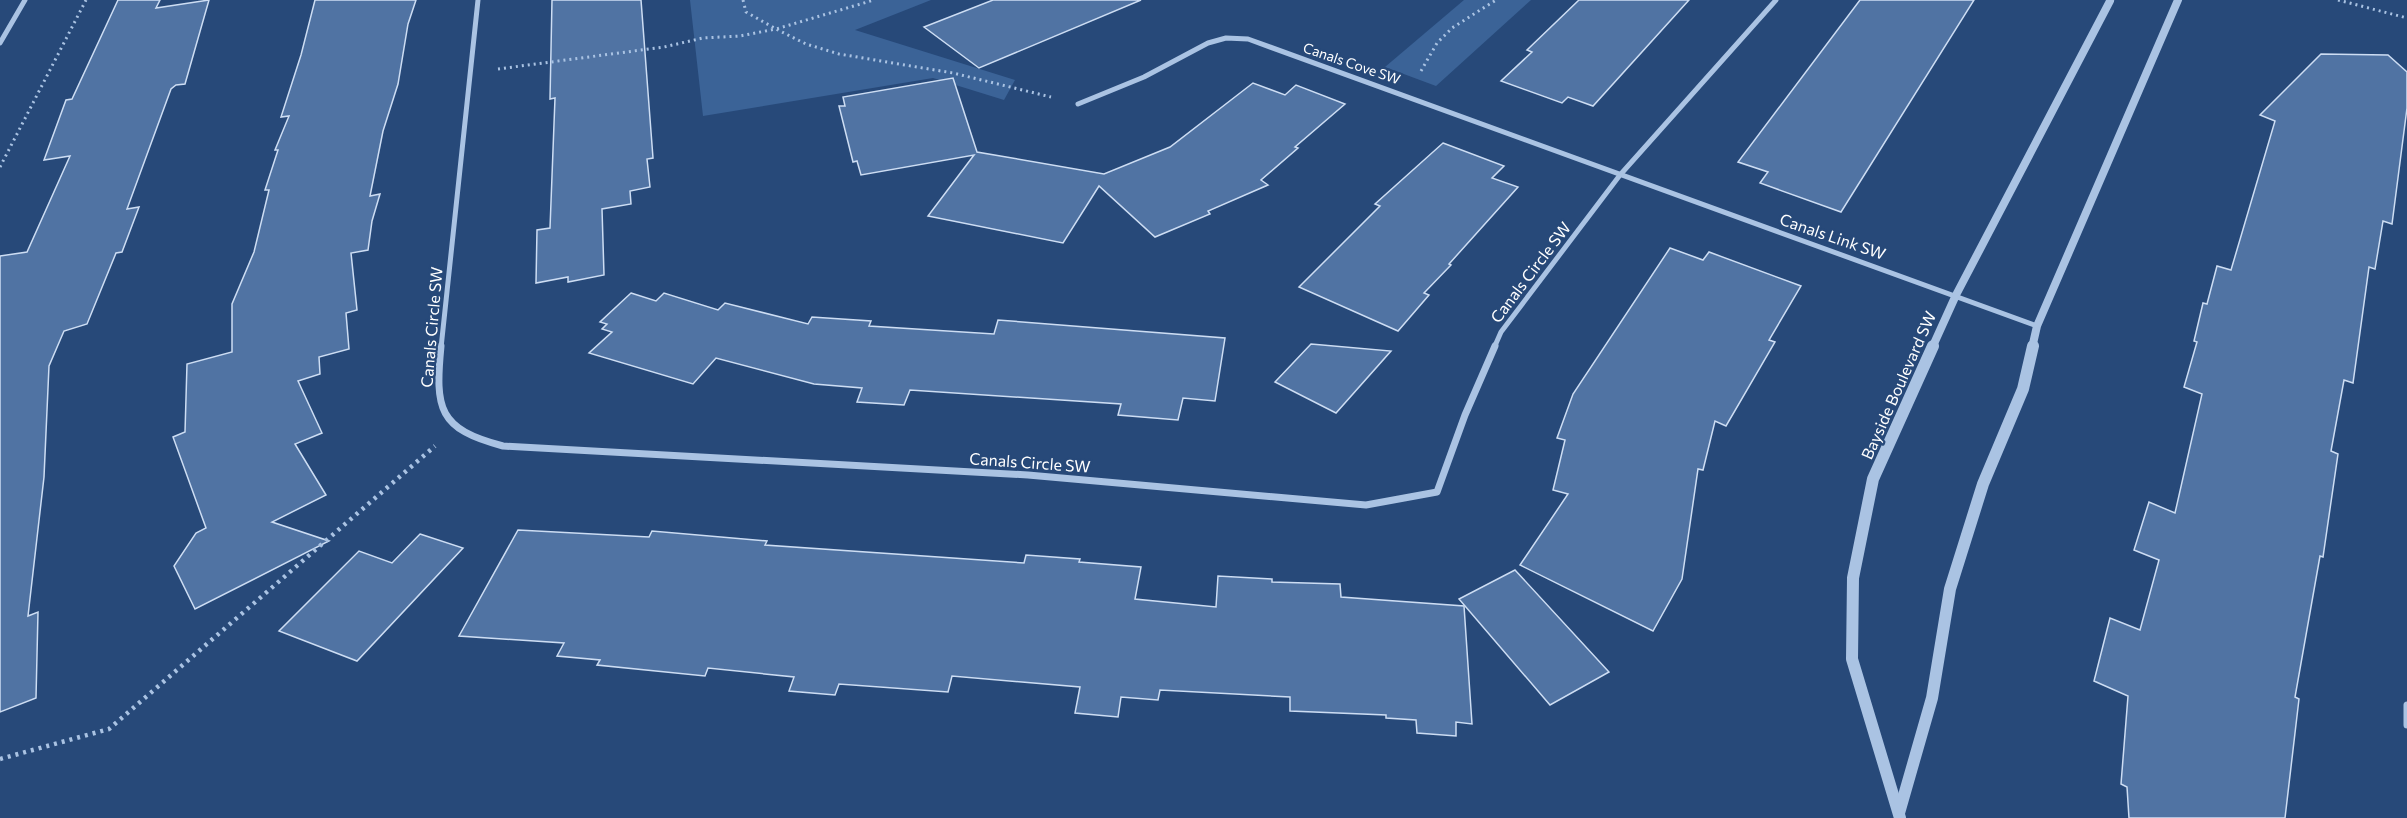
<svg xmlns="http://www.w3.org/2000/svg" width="2407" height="818" viewBox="0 0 2407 818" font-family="Commissioner,sans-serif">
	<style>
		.green { fill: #3b6397 }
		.building { fill: #5073a3; stroke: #cdddf3; stroke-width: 1.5 }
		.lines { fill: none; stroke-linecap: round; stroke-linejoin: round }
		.path-far1 { stroke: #aac3e3; stroke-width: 3; stroke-dasharray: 2 4; stroke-linecap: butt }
		.path { stroke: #aac3e3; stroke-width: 4.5; stroke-dasharray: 3 5; stroke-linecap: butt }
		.minor-far1 { stroke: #aac3e3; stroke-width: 5 }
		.minor { stroke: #aac3e3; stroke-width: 7 }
		.tertiary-far1 { stroke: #aac3e3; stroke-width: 8 }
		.tertiary { stroke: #aac3e3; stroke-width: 12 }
		.labels { text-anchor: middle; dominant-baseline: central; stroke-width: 4.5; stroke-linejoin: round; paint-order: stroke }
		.far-street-label { font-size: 14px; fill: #fff; stroke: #274979 }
		.street-label { font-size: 16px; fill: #fff; stroke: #274979 }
	</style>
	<rect width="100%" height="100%" fill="#274979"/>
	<g class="green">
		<path d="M 690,0 L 931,0 L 855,30 L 1015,80 L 1004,100 L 933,78 L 703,116 Z"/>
		<path d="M 1464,0 L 1531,0 L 1436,86 L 1385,67 Z"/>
	</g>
	<g class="building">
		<path d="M 118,0 L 160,0 L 156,8 L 209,0 L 185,84 L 176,85 L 171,89 L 127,209 L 139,207 L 122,252 L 116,253 L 87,324 L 64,331 L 49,366 L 44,477 L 28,616 L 38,612 L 36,698 L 0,712 L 0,256 L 27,252 L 70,156 L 44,160 L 66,100 L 72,99 Z"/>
		<path d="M 315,0 L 416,0 L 408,24 L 398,84 L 383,131 L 370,196 L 380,194 L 372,221 L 368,250 L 351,253 L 357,310 L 346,313 L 349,349 L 319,357 L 320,374 L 298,381 L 322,433 L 295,444 L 326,495 L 272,522 L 329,541 L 195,609 L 174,566 L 196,533 L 206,528 L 173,437 L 185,432 L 187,364 L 232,352 L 232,304 L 254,252 L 269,190 L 265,190 L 278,150 L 275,150 L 289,116 L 281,117 L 301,55 Z"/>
		<path d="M 552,0 L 641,0 L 653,158 L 647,159 L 650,187 L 630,191 L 631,204 L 602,209 L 604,275 L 568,282 L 568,277 L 536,283 L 537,230 L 550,228 L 555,98 L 550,99 Z"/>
		<path d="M 993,0 L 1141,0 L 979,68 L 924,27 Z"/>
		<path d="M 1579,0 L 1689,0 L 1593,106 L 1568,97 L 1562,103 L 1501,81 L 1532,52 L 1527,50 Z"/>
		<path d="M 1860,0 L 1974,0 L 1841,212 L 1760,183 L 1768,172 L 1738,162 Z"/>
		<path d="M 2321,54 L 2388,55 L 2407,72 L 2407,108 L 2392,224 L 2383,221 L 2375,269 L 2369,267 L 2353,383 L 2344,380 L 2331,451 L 2338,454 L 2323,557 L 2320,556 L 2295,697 L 2299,699 L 2285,818 L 2129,818 L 2127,787 L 2121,784 L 2128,696 L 2094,681 L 2110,618 L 2140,630 L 2159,560 L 2134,550 L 2149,502 L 2175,513 L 2202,394 L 2184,387 L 2197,342 L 2194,341 L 2203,303 L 2207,304 L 2217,266 L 2231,270 L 2275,121 L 2260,115 Z"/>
		<path d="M 953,78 L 977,152 L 1104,174 L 1170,147 L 1253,83 L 1285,95 L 1296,85 L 1345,104 L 1295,147 L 1298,148 L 1261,180 L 1268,185 L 1208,211 L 1210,214 L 1155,237 L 1099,186 L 1063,243 L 928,216 L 974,155 L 861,175 L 857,161 L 853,162 L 839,106 L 845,106 L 843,97 Z"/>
		<path d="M 1443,143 L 1504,166 L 1492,178 L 1518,187 L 1449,264 L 1451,265 L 1424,293 L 1429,295 L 1398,331 L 1299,287 L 1380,206 L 1375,204 Z"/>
		<path d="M 1670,248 L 1703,260 L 1709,252 L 1801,286 L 1769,340 L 1775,342 L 1726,426 L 1715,421 L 1703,470 L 1698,469 L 1682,579 L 1653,631 L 1520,565 L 1568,494 L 1553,490 L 1565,440 L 1557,438 L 1573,394 Z"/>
		<path d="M 631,293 L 656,301 L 664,293 L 718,310 L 725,303 L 808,324 L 812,317 L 871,321 L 869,326 L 994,334 L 998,320 L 1225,338 L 1215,401 L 1183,398 L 1178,420 L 1118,415 L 1121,404 L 910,390 L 904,405 L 857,402 L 862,388 L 814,384 L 716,358 L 693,384 L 589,353 L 612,332 L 602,329 L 607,324 L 600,322 Z"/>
		<path d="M 1311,344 L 1391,351 L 1336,413 L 1275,382 Z"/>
		<path d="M 518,530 L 649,537 L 652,531 L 767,541 L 765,545 L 1024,563 L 1026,555 L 1080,559 L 1079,562 L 1141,567 L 1135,599 L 1216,607 L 1218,576 L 1272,579 L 1272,582 L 1340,584 L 1341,597 L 1464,606 L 1472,724 L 1456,722 L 1456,736 L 1417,733 L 1416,720 L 1386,718 L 1386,715 L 1290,711 L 1290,697 L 1160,690 L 1158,700 L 1121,697 L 1118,717 L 1075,713 L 1080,687 L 952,676 L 948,692 L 839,684 L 835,695 L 789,691 L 794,677 L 708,668 L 705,676 L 597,665 L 600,660 L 557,656 L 564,643 L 459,636 Z"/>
		<path d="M 420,534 L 463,548 L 357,661 L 279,631 L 359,551 L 392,563 Z"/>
		<path d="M 1515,570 L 1609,672 L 1550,705 L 1459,599 Z"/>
	</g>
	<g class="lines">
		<g class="path-far1">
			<path d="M 743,0 L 746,12 L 776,29 L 874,0"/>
			<path d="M 2338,0 L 2407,18"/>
			<path d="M 498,69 L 664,47 L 703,38 L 740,36 L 776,29 L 806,44 L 839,54 L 953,73 L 1051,97"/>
			<path d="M 1421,71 L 1437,43 L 1452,28 L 1496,0"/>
			<path d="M 0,167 L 86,0"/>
		</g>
		<path class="path" d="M 0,759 L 109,729 L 435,446"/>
		<g class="minor-far1">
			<path d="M 0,43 L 25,0"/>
			<path d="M 1078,104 L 1144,77 L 1208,43 L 1226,38 L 1248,39 L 2037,326"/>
			<path d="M 441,348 L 478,0"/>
			<path d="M 1494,348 L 1501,332 L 1620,175 L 1776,0"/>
		</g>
		<g class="minor">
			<path d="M 441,346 C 435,409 438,429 503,446 L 1028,475 L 1366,505 L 1437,492 L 1465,415 L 1495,346"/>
			<path d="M 2407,705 L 2407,725"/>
		</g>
		<g class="tertiary-far1">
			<path d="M 1932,348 L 1956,295 L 2110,1"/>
			<path d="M 2032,348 L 2037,326 L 2178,0"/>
		</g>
		<g class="tertiary">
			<path d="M 1899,813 L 1932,698 L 1950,589 L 1983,484 L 2023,389 L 2033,346"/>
			<path d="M 1900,818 L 1852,659 L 1853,578 L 1873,479 L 1933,346"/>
		</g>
	</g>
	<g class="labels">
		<g class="far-street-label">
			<text transform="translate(1352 63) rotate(19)">Canals Cove SW</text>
		</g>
		<g class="street-label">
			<text transform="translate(1833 236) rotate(19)">Canals Link SW</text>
			<text transform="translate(1530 272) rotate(-53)">Canals Circle SW</text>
			<text transform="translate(431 327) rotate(-85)">Canals Circle SW</text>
			<text transform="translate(1898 385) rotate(-66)">Bayside Boulevard SW</text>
			<text transform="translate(1030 462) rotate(4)">Canals Circle SW</text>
		</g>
	</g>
</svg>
